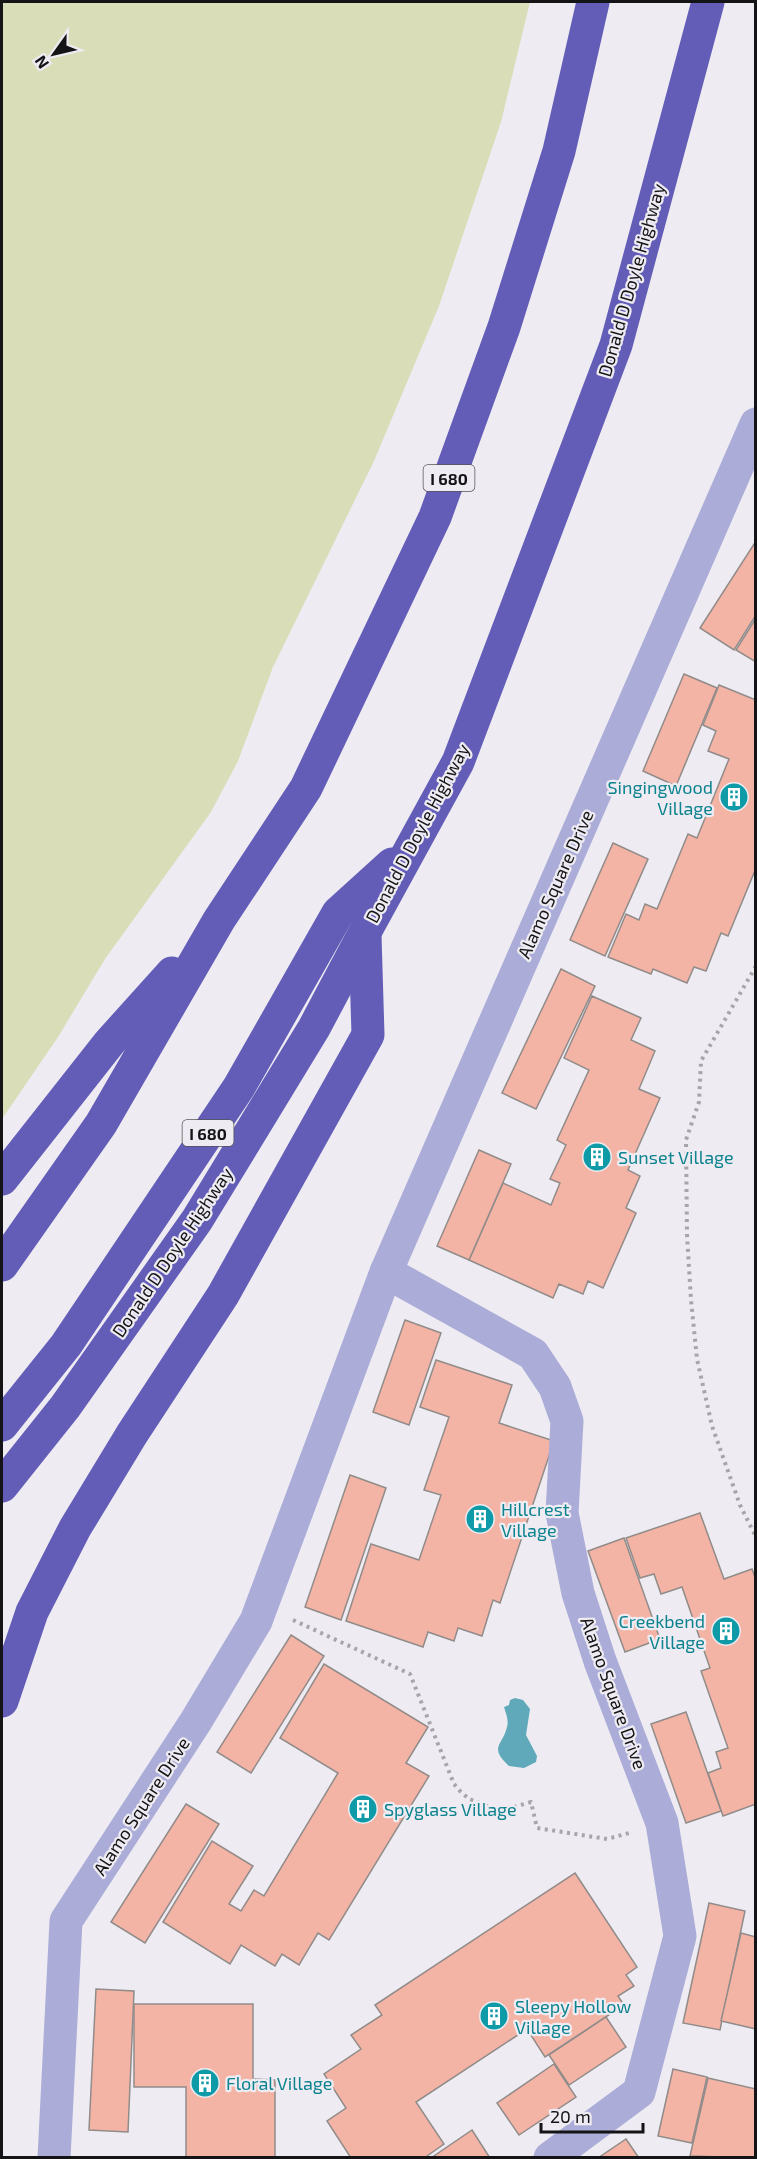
<svg xmlns="http://www.w3.org/2000/svg" width="757" height="2159" viewBox="0 0 757 2159" font-family="'Exo 2',sans-serif">
	<style>
		.green { fill: #d9deb9 }
		.water { fill: #5fa9ba }
		.building { fill: #f4b4a5; stroke: #918b8a; stroke-width: 1.5 }
		.lines { fill: none; stroke-linecap: round; stroke-linejoin: round }
		.path { stroke: #a7a5aa; stroke-width: 4; stroke-dasharray: 3 4.5; stroke-linecap: butt }
		.street { stroke: #abacd8; stroke-width: 33 }
		.highway { stroke: #635db8; stroke-width: 33 }
		.labels { text-anchor: middle; dominant-baseline: central; stroke-width: 4.5; stroke-linejoin: round; paint-order: stroke }
		.shield { fill: #eeecf2; stroke: #555457; stroke-width: 1.5 }
		.shield-label { font-size: 16px; font-weight: bold; fill: #141315 }
		.street-label { font-size: 18px; fill: #141315; stroke: #eeecf2 }
		.culture-label { font-size: 18px; fill: #0d838f; stroke: #eeecf2; text-anchor: start }
	</style>
	<rect width="100%" height="100%" fill="#eeecf2"/>
	<path class="green" d="M 2,2 L 530,2 L 501,122 L 439,306 L 374,461 L 273,667 L 238,761 L 211,812 L 105,959 L 58,1037 L 2,1119 Z"/>
	<path class="water" d="M 515,1698 L 523,1700 L 530,1709 L 526,1735 L 537,1756 L 536,1762 L 524,1768 L 509,1766 C 488,1747 503,1745 507,1727 C 509,1720 506,1714 504,1707 L 509,1705 L 510,1700 Z"/>
	<g class="building">
		<path d="M 756,541 L 756,615 L 734,650 L 700,628 Z"/>
		<path d="M 756,618 L 756,662 L 736,650 Z"/>
		<path d="M 684,674 L 717,688 L 676,786 L 643,771 Z"/>
		<path d="M 719,685 L 756,700 L 756,868 L 728,936 L 721,933 L 706,971 L 694,967 L 687,983 L 653,969 L 651,974 L 608,957 L 626,914 L 639,920 L 645,904 L 657,909 L 688,834 L 697,838 L 729,759 L 708,751 L 716,731 L 703,725 Z"/>
		<path d="M 613,843 L 648,859 L 605,956 L 570,940 Z"/>
		<path d="M 561,969 L 595,986 L 536,1109 L 502,1093 Z"/>
		<path d="M 592,996 L 641,1018 L 631,1040 L 655,1051 L 639,1089 L 660,1098 L 628,1170 L 640,1176 L 626,1208 L 636,1213 L 603,1288 L 588,1281 L 583,1294 L 559,1284 L 553,1298 L 469,1260 L 503,1183 L 551,1205 L 560,1183 L 550,1179 L 566,1145 L 557,1140 L 589,1070 L 564,1058 Z"/>
		<path d="M 479,1150 L 511,1164 L 469,1260 L 437,1246 Z"/>
		<path d="M 405,1320 L 441,1333 L 409,1425 L 373,1412 Z"/>
		<path d="M 436,1360 L 512,1385 L 499,1423 L 554,1441 L 500,1603 L 493,1600 L 482,1636 L 458,1628 L 454,1641 L 428,1632 L 423,1647 L 346,1621 L 371,1544 L 419,1560 L 441,1495 L 424,1490 L 449,1417 L 420,1407 Z"/>
		<path d="M 350,1475 L 386,1488 L 341,1620 L 305,1607 Z"/>
		<path d="M 700,1513 L 724,1579 L 752,1569 L 756,1580 L 756,1804 L 723,1816 L 708,1773 L 721,1768 L 716,1752 L 728,1748 L 701,1671 L 710,1668 L 682,1587 L 661,1594 L 654,1574 L 640,1578 L 626,1538 Z"/>
		<path d="M 624,1538 L 660,1639 L 625,1652 L 588,1551 Z"/>
		<path d="M 291,1635 L 324,1656 L 251,1773 L 217,1752 Z"/>
		<path d="M 324,1664 L 428,1727 L 406,1763 L 429,1776 L 329,1940 L 318,1933 L 299,1965 L 282,1954 L 275,1966 L 241,1945 L 230,1964 L 163,1922 L 212,1841 L 253,1866 L 229,1904 L 241,1911 L 254,1890 L 264,1896 L 338,1773 L 280,1738 Z"/>
		<path d="M 686,1712 L 721,1811 L 686,1823 L 651,1724 Z"/>
		<path d="M 186,1804 L 219,1824 L 145,1943 L 111,1922 Z"/>
		<path d="M 575,1873 L 637,1967 L 626,1975 L 634,1986 L 618,1996 L 624,2005 L 545,2057 L 527,2029 L 416,2102 L 444,2144 L 424,2158 L 351,2158 L 327,2121 L 346,2108 L 324,2074 L 361,2049 L 351,2035 L 382,2015 L 375,2005 Z"/>
		<path d="M 709,1903 L 745,1911 L 720,2030 L 683,2023 Z"/>
		<path d="M 741,1933 L 756,1937 L 756,2029 L 721,2021 Z"/>
		<path d="M 96,1989 L 134,1991 L 128,2132 L 89,2130 Z"/>
		<path d="M 134,2004 L 253,2004 L 253,2079 L 275,2080 L 275,2158 L 186,2158 L 186,2087 L 134,2087 Z"/>
		<path d="M 606,2017 L 626,2047 L 569,2085 L 549,2055 Z"/>
		<path d="M 554,2064 L 576,2097 L 519,2135 L 497,2103 Z"/>
		<path d="M 673,2069 L 707,2077 L 692,2143 L 658,2136 Z"/>
		<path d="M 708,2078 L 756,2089 L 756,2158 L 690,2156 Z"/>
		<path d="M 472,2130 L 490,2158 L 431,2158 Z"/>
		<path d="M 626,2139 L 639,2158 L 598,2158 Z"/>
	</g>
	<g class="lines">
		<g class="path">
			<path d="M 756,966 L 701,1061 L 699,1102 L 686,1140 L 687,1235 L 691,1300 L 697,1359 L 712,1426 L 740,1505 L 756,1537"/>
			<path d="M 293,1620 L 410,1674 L 454,1784 L 460,1791 L 469,1799 L 493,1808 L 514,1807 L 531,1802 L 537,1828 L 607,1839 L 629,1833"/>
		</g>
		<g class="street">
			<path d="M 386,1272 L 533,1354 L 555,1387 L 567,1421 L 562,1513 L 578,1593 L 600,1661 L 662,1823 L 680,1936 L 639,2092 L 550,2158"/>
			<path d="M 54,2158 L 66,1921 L 196,1721 L 256,1621 L 386,1272 L 756,424"/>
		</g>
		<g class="highway">
			<path d="M 2,1179 L 109,1043 L 172,973"/>
			<path d="M 2,1265 L 101,1124 L 219,920 L 306,788 L 435,517 L 504,327 L 559,151 L 593,2"/>
			<path d="M 2,1425 L 66,1345 L 239,1087 L 338,913 L 392,864"/>
			<path d="M 2,1486 L 65,1407 L 197,1220 L 314,1028 L 365,932 L 458,762 L 616,345 L 708,2"/>
			<path d="M 2,1701 L 32,1612 L 75,1528 L 132,1434 L 223,1295 L 368,1035 L 365,935"/>
		</g>
	</g>
	<defs>
		<g id="building-disc" transform="scale(1.5)"><circle r="9.5" fill="#0f9aa8" stroke="#eeecf2"/><path d="M-4-6H4V6H1V3H-1V6H-4ZM-2.5-4.3h1.7v1.8h-1.7ZM.8-4.3h1.7v1.8H.8ZM-2.5-1h1.7V.8h-1.7ZM.8-1h1.7V.8H.8Z" fill="#fff"/></g>
	</defs>
	<g fill-rule="evenodd">
		<use href="#building-disc" x="734" y="797"/>
		<use href="#building-disc" x="597" y="1157"/>
		<use href="#building-disc" x="480" y="1519"/>
		<use href="#building-disc" x="726" y="1631"/>
		<use href="#building-disc" x="363" y="1809"/>
		<use href="#building-disc" x="494" y="2016"/>
		<use href="#building-disc" x="205" y="2083"/>
	</g>
	<g class="labels">
		<g class="shield">
			<rect x="423.5" y="465" width="51" height="26" rx="4.5"/>
			<rect x="182.5" y="1120" width="51" height="26" rx="4.5"/>
		</g>
		<g class="shield-label">
			<text x="449" y="478">I 680</text>
			<text x="208" y="1133">I 680</text>
		</g>
		<g class="street-label">
			<text transform="translate(631 280) rotate(-74)">Donald D Doyle Highway</text>
			<text transform="translate(417 833) rotate(-62)">Donald D Doyle Highway</text>
			<text transform="translate(555 884) rotate(-66)">Alamo Square Drive</text>
			<text transform="translate(172 1252) rotate(-56)">Donald D Doyle Highway</text>
			<text transform="translate(614 1693) rotate(70)">Alamo Square Drive</text>
			<text transform="translate(141 1806) rotate(-57)">Alamo Square Drive</text>
		</g>
		<g class="culture-label">
			<text x="713" y="787" text-anchor="end">Singingwood<tspan x="713" dy="21">Village</tspan></text>
			<text x="618" y="1157">Sunset Village</text>
			<text x="501" y="1509">Hillcrest<tspan x="501" dy="21">Village</tspan></text>
			<text x="705" y="1621" text-anchor="end">Creekbend<tspan x="705" dy="21">Village</tspan></text>
			<text x="384" y="1809">Spyglass Village</text>
			<text x="515" y="2006">Sleepy Hollow<tspan x="515" dy="21">Village</tspan></text>
			<text x="226" y="2083">Floral Village</text>
		</g>
	</g>
	<rect width="757" height="2159" fill="none" stroke="#141315" stroke-width="6"/>
	<g transform="translate(54 54) rotate(236)" stroke="#eeecf2" stroke-width="4.5" paint-order="stroke">
	<path d="M0-4.5L10 22L0 15L-10 22Z" fill="#141315"/>
	<text y="-9" font-size="16" font-weight="bold" text-anchor="middle" fill="#141315">N</text>
	</g>
	<path d="M541 2123v9h102v-9" fill="none" stroke="#141315" stroke-width="3"/>
	<text x="550" y="2123" font-size="18" fill="#141315" stroke="#eeecf2" stroke-width="4.5" paint-order="stroke">20 m</text>
</svg>
